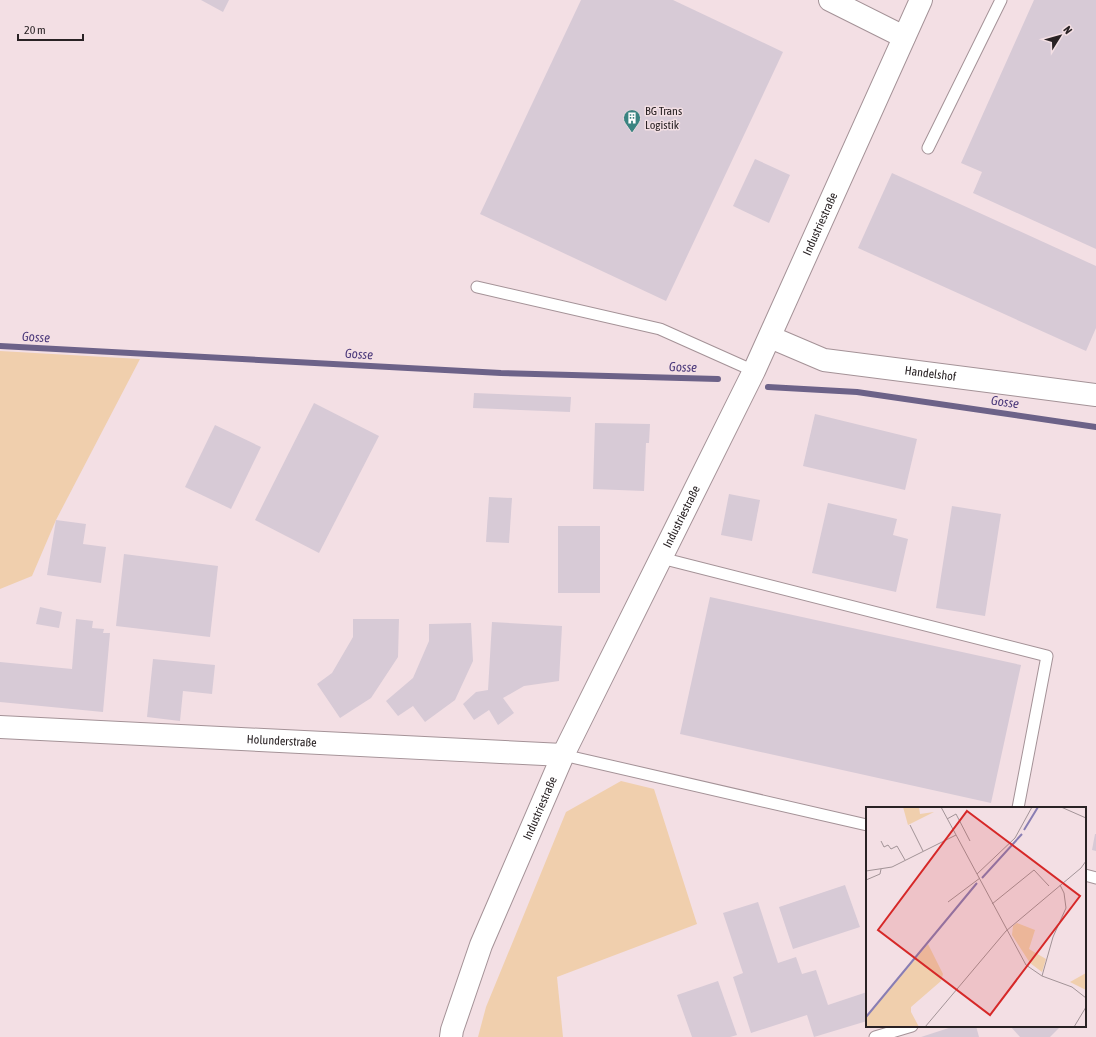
<svg xmlns="http://www.w3.org/2000/svg" width="1096" height="1037" viewBox="0 0 1096 1037" font-family="'Asap Condensed',sans-serif">
	<style>
		.green { fill: #f0cfad }
		.lines { fill: none; stroke-linecap: round; stroke-linejoin: round }
		.stream { stroke: #6c6288; stroke-width: 6 }
		.building { fill: #d7cad6 }
		.service-casing { stroke: #a49297; stroke-width: 13 }
		.minor-casing { stroke: #a49297; stroke-width: 24 }
		.service { stroke: #fff; stroke-width: 11 }
		.minor { stroke: #fff; stroke-width: 22 }
		.labels { text-anchor: middle; dominant-baseline: central; stroke-width: 3; stroke-linejoin: round; paint-order: stroke }
		.poi-label { font-size: 12px; fill: #292224; stroke: #f3dfe4; text-anchor: start }
		.street-label { font-size: 12px; fill: #292224; stroke: #f3dfe4 }
		.water-label { font-size: 13px; font-style: italic; fill: #4a387a; stroke: #f3dfe4 }
		.inset-river { fill: none; stroke: #897eb3; stroke-width: 2 }
		.inset-road { fill: none; stroke: #a29397; stroke-width: 1 }
		.view { fill: #d62828; fill-opacity: 0.15; stroke: #d62828; stroke-width: 2 }
		.inset-edge { fill: none; stroke: #292224; stroke-width: 2 }
	</style>
	<rect width="100%" height="100%" fill="#f3dfe4"/>
	<g class="green">
		<path d="M 0,351 L 140,359 L 56,520 L 32,576 L 0,589 Z"/>
		<path d="M 621,781 L 654,789 L 697,924 L 557,977 L 563,1037 L 478,1037 L 486,1007 L 566,812 Z"/>
	</g>
	<g class="lines">
		<g class="stream">
			<path d="M 0,346 L 501,373 L 718,379"/>
			<path d="M 768,387 L 857,392 L 1096,427"/>
		</g>
	</g>
	<g class="building">
		<path d="M 201,0 L 229,0 L 223,12 Z"/>
		<path d="M 581,0 L 673,0 L 783,52 L 666,301 L 480,214 Z"/>
		<path d="M 1034,0 L 1096,0 L 1096,249 L 973,193 L 982,172 L 961,163 Z"/>
		<path d="M 755,159 L 790,175 L 769,223 L 733,206 Z"/>
		<path d="M 892,173 L 1096,266 L 1096,328 L 1086,351 L 858,248 Z"/>
		<path d="M 474,393 L 571,397 L 570,412 L 473,408 Z"/>
		<path d="M 314,403 L 379,436 L 319,553 L 255,520 Z"/>
		<path d="M 815,414 L 917,439 L 905,490 L 803,466 Z"/>
		<path d="M 595,423 L 650,424 L 649,443 L 646,443 L 644,491 L 593,489 Z"/>
		<path d="M 215,425 L 261,447 L 231,509 L 185,487 Z"/>
		<path d="M 729,494 L 760,500 L 752,541 L 721,535 Z"/>
		<path d="M 489,497 L 512,498 L 509,543 L 486,542 Z"/>
		<path d="M 828,503 L 897,519 L 893,535 L 908,539 L 896,592 L 812,573 Z"/>
		<path d="M 952,506 L 1001,514 L 985,616 L 936,608 Z"/>
		<path d="M 56,520 L 86,524 L 83,544 L 106,547 L 101,583 L 47,575 Z"/>
		<rect x="558" y="526" width="42" height="67"/>
		<path d="M 124,554 L 218,566 L 210,637 L 116,626 Z"/>
		<path d="M 710,597 L 1021,665 L 991,803 L 680,734 Z"/>
		<path d="M 40,607 L 62,612 L 59,628 L 36,624 Z"/>
		<path d="M 76,619 L 93,621 L 92,628 L 104,629 L 103,633 L 110,633 L 103,712 L 0,702 L 0,662 L 72,669 Z"/>
		<path d="M 353,619 L 399,619 L 398,657 L 371,698 L 340,718 L 317,684 L 332,673 L 353,637 Z"/>
		<path d="M 492,622 L 562,626 L 559,681 L 524,686 L 503,698 L 514,713 L 498,725 L 489,710 L 474,720 L 463,704 L 476,692 L 488,690 Z"/>
		<path d="M 471,623 L 473,661 L 455,700 L 425,722 L 413,706 L 398,716 L 386,701 L 413,678 L 429,641 L 429,624 Z"/>
		<path d="M 153,659 L 215,665 L 212,694 L 183,691 L 180,721 L 147,717 Z"/>
		<path d="M 1095,834 L 1096,834 L 1096,851 L 1092,850 Z"/>
		<path d="M 845,885 L 860,927 L 793,949 L 779,907 Z"/>
		<path d="M 758,902 L 778,963 L 796,957 L 802,974 L 816,970 L 828,1005 L 867,992 L 867,1021 L 814,1037 L 807,1015 L 751,1033 L 733,977 L 743,973 L 723,913 Z"/>
		<path d="M 718,981 L 737,1035 L 730,1037 L 692,1037 L 677,995 Z"/>
		<path d="M 955,1026 L 976,1026 L 979,1037 L 921,1037 Z"/>
		<path d="M 1010,1026 L 1061,1026 L 1050,1037 L 1020,1037 Z"/>
	</g>
	<g class="lines">
		<g class="service-casing">
			<g id="service">
				<path d="M 928,148 L 1001,0"/>
				<path d="M 477,287 L 660,329 L 754,371"/>
				<path d="M 661,558 L 1047,656 L 1018,808"/>
				<path d="M 563,755 L 867,825"/>
				<path d="M 1085,875 L 1096,878"/>
				<path d="M 875,1037 L 912,1026"/>
			</g>
		</g>
		<g class="minor-casing">
			<g id="minor">
				<path d="M 830,0 L 904,37"/>
				<path id="s1" d="M 770,337 L 824,360 L 1096,395"/>
				<path id="s2" d="M 0,727 L 563,755"/>
				<path id="s3" d="M 451,1037 L 452,1030 L 481,945 L 563,755 L 754,371 L 921,0"/>
			</g>
		</g>
		<use href="#service" class="service"/>
		<use href="#minor" class="minor"/>
	</g>
	<defs>
		<g id="building-pin" transform="scale(0.9)"><path d="M0 17L-7.5 6A9.5 9.5 0 1 1 7.5 6Z" fill="#3a8381" stroke="#f3dfe4"/><path d="M-4-6H4V6H1V3H-1V6H-4ZM-2.5-4.3h1.7v1.8h-1.7ZM.8-4.3h1.7v1.8H.8ZM-2.5-1h1.7V.8h-1.7ZM.8-1h1.7V.8H.8Z" fill="#fff"/></g>
	</defs>
	<g fill-rule="evenodd">
		<use href="#building-pin" x="632" y="118"/>
	</g>
	<g class="labels">
		<g class="poi-label">
			<text x="645" y="111">BG Trans<tspan x="645" dy="14">Logistik</tspan></text>
		</g>
		<g class="street-label">
			<text stroke="none"><textPath href="#s3" startOffset="894">Industriestraße</textPath></text>
			<text stroke="none"><textPath href="#s1" startOffset="166">Handelshof</textPath></text>
			<text stroke="none"><textPath href="#s3" startOffset="570">Industriestraße</textPath></text>
			<text stroke="none"><textPath href="#s2" startOffset="282">Holunderstraße</textPath></text>
			<text stroke="none"><textPath href="#s3" startOffset="246">Industriestraße</textPath></text>
		</g>
		<g class="water-label">
			<text transform="translate(36 337) rotate(3)">Gosse</text>
			<text transform="translate(359 354) rotate(3)">Gosse</text>
			<text transform="translate(683 367) rotate(2)">Gosse</text>
			<text transform="translate(1005 402) rotate(8)">Gosse</text>
		</g>
	</g>
	<g transform="translate(866 807)">
		<rect width="220" height="220" fill="#f3dfe4"/>
		<path d="M 37,0 L 53,0 L 54,7 L 68,5 L 42,18 ZM 151,116 L 169,123 L 163,142 L 180,152 L 176,165 L 164,156 L 146,128 L 147,119 ZM 62,137 L 77,167 L 75,174 L 45,200 L 45,205 L 53,220 L 0,220 L 0,211 ZM 220,166 L 220,183 L 204,175 Z" fill="#f0cfad"/>
		<path class="inset-river" d="M 158,23 L 172,0M 116,71 L 156,27M 0,210 L 111,76"/>
		<path class="inset-road" d="M 75,0 L 160,158 L 176,169 L 206,180 L 220,191M 195,0 L 220,11M 81,12 L 90,7 L 104,34M 44,18 L 57,44M 15,34 L 18,40 L 22,38 L 25,42 L 31,39 L 39,53M 0,64 L 26,60 L 90,28M 111,67 L 149,31 L 166,0M 0,73 L 14,67 L 15,62M 82,95 L 114,71M 126,97 L 168,63 L 183,79M 176,169 L 187,130 L 200,101 L 198,86 L 194,78M 59,220 L 140,124 L 215,61 L 220,54M 208,220 L 220,200"/>
		<path class="view" d="M 101,4 L 214,89 L 124,208 L 12,123 Z"/>
		<rect width="220" height="220" class="inset-edge"/>
	</g>
	<g transform="translate(1060 36) rotate(53)" stroke="#f3dfe4" stroke-width="3" paint-order="stroke">
	<path d="M0-3L7 15L0 10L-7 15Z" fill="#292224"/>
	<text y="-6" font-size="11" font-weight="bold" text-anchor="middle" fill="#292224">N</text>
	</g>
	<path d="M18 34v6h65v-6" fill="none" stroke="#292224" stroke-width="2"/>
	<text x="24" y="34" font-size="12" fill="#292224" stroke="#f3dfe4" stroke-width="3" paint-order="stroke">20 m</text>
</svg>
